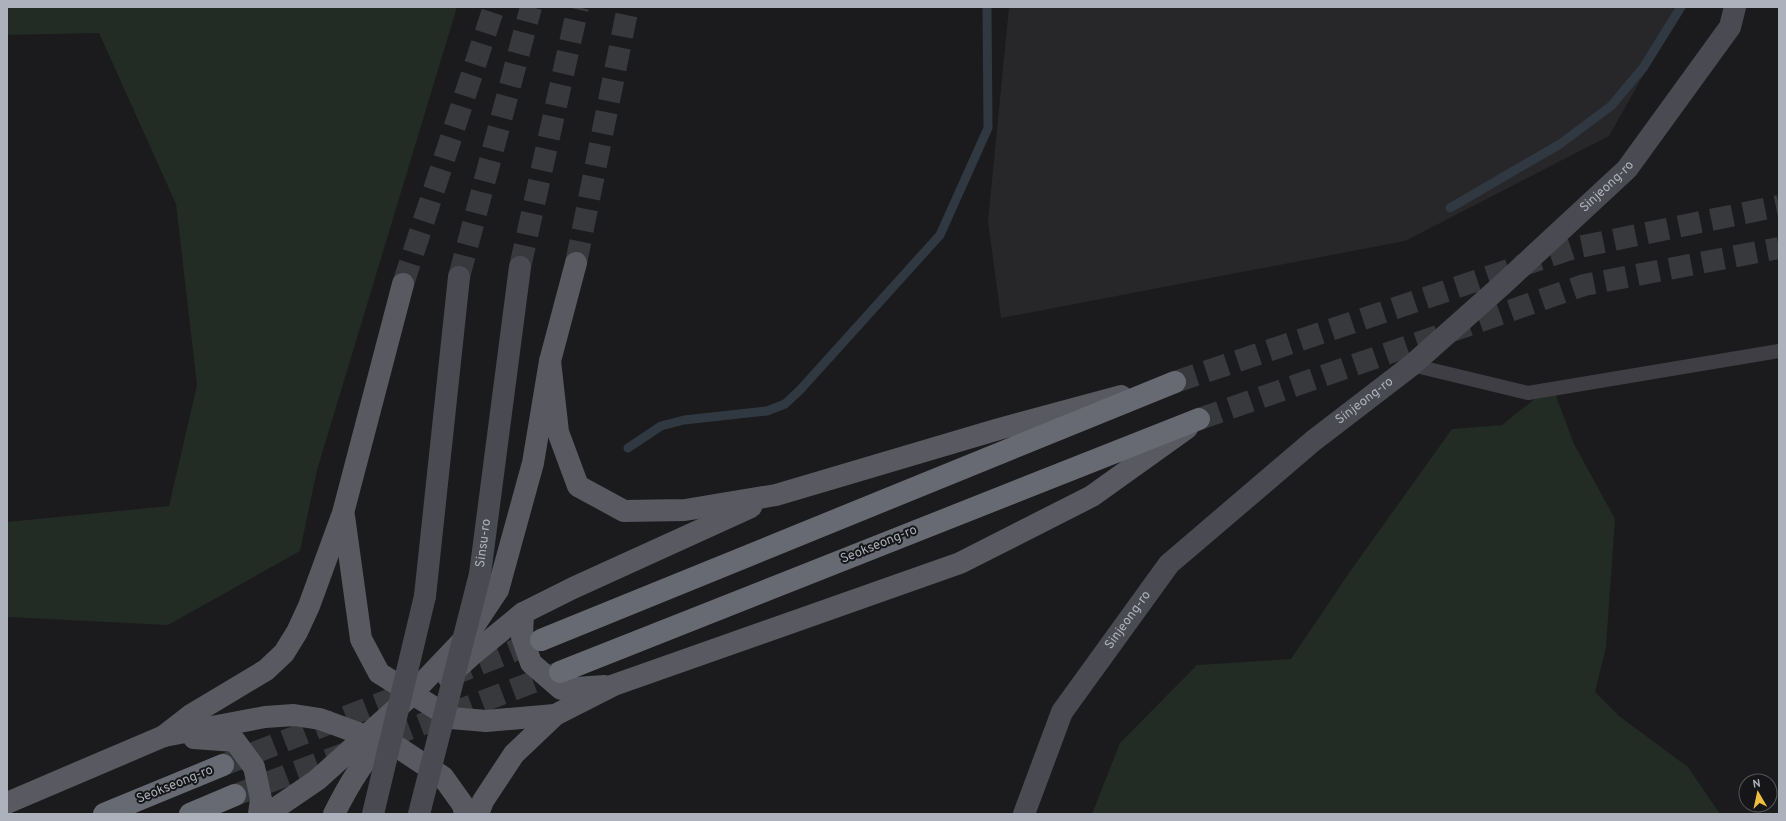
<svg xmlns="http://www.w3.org/2000/svg" width="1786" height="821" viewBox="0 0 1786 821" font-family="Overpass,sans-serif">
	<style>
		.built { fill: #27272a }
		.green { fill: #222b24 }
		.lines { fill: none; stroke-linecap: round; stroke-linejoin: round }
		.stream { stroke: #303941; stroke-width: 9 }
		.secondary-tunnel { stroke: #38393d; stroke-width: 22; stroke-dasharray: 22 11; stroke-linecap: butt }
		.primary-tunnel { stroke: #38393d; stroke-width: 22; stroke-dasharray: 22 11; stroke-linecap: butt }
		.highway-tunnel { stroke: #38393d; stroke-width: 22; stroke-dasharray: 22 11; stroke-linecap: butt }
		.lane { stroke: #3e3e44; stroke-width: 14 }
		.secondary { stroke: #4a4b52; stroke-width: 22 }
		.primary { stroke: #585961; stroke-width: 22 }
		.highway { stroke: #686a73; stroke-width: 22 }
		.secondary-bridge { stroke: #4a4b52; stroke-width: 22 }
		.labels { text-anchor: middle; dominant-baseline: central; stroke-width: 4; stroke-linejoin: round; paint-order: stroke }
		.street-label { font-size: 13px; fill: #adb1bc; stroke: #161618 }
	</style>
	<rect width="100%" height="100%" fill="#1b1b1d"/>
	<path class="built" d="M 1009,7 L 1682,7 L 1609,136 L 1405,241 L 1001,318 L 988,221 Z"/>
	<g class="green">
		<path d="M 7,7 L 457,7 L 317,470 L 300,551 L 168,625 L 7,617 L 7,522 L 169,506 L 197,385 L 176,204 L 99,33 L 7,35 Z"/>
		<path d="M 1552,385 L 1574,444 L 1615,519 L 1606,647 L 1595,692 L 1619,716 L 1688,767 L 1720,814 L 1092,814 L 1120,743 L 1197,665 L 1291,659 L 1349,573 L 1452,429 L 1502,425 Z"/>
	</g>
	<g class="lines">
		<g class="stream">
			<path d="M 1450,208 L 1560,144 L 1611,106 L 1643,68 L 1681,7"/>
			<path d="M 628,448 L 661,426 L 684,420 L 767,411 L 785,404 L 800,390 L 940,235 L 988,128 L 987,7"/>
		</g>
		<g class="secondary-tunnel">
			<path d="M 520,267 L 578,7"/>
			<path d="M 459,277 L 531,7"/>
		</g>
		<g class="primary-tunnel">
			<path d="M 576,263 L 628,7"/>
			<path d="M 403,284 L 494,7"/>
		</g>
		<g class="highway-tunnel">
			<path d="M 1175,382 L 1574,248 L 1779,206"/>
			<path d="M 1199,419 L 1584,285 L 1779,248"/>
			<path d="M 449,676 L 541,640"/>
			<path d="M 223,765 L 417,689"/>
			<path d="M 235,795 L 560,672"/>
		</g>
		<path class="lane" d="M 1412,365 L 1528,393 L 1779,351"/>
		<g class="secondary">
			<path id="s1" d="M 480,574 L 520,267"/>
			<path d="M 425,596 L 459,277"/>
			<path id="s2" d="M 1024,814 L 1062,712 L 1169,564 L 1313,441 L 1412,365 L 1502,285 L 1627,169 L 1730,27 L 1735,7"/>
		</g>
		<g class="primary">
			<path d="M 550,361 L 558,432 L 578,486 L 624,511 L 685,510 L 776,495 L 999,429 L 1121,396"/>
			<path d="M 344,516 L 361,639 L 379,673 L 451,718 L 486,721 L 555,715"/>
			<path d="M 523,613 L 522,637 L 531,663 L 561,689 L 605,686"/>
			<path d="M 448,677 L 473,654 L 523,613 L 573,588 L 751,507"/>
			<path d="M 164,736 L 191,715 L 266,670 L 284,653 L 297,632 L 309,606 L 343,513 L 403,284"/>
			<path d="M 194,738 L 235,741 L 254,767 L 261,799 L 259,814"/>
			<path d="M 7,803 L 164,736 L 265,717 L 294,715 L 320,719 L 399,748 L 443,777 L 463,805 L 465,814"/>
			<path d="M 267,814 L 317,780 L 407,699 L 468,635 L 498,590 L 533,463 L 550,361 L 576,263"/>
			<path d="M 334,814 C 349,784 365,757 389,734"/>
			<path d="M 478,814 L 483,801 L 514,754 L 555,715 L 614,685 L 960,563 L 1092,496 L 1187,428"/>
		</g>
		<g class="highway">
			<path d="M 541,640 L 1175,382"/>
			<path d="M 560,672 L 1199,419"/>
			<path d="M 104,814 L 223,765"/>
			<path d="M 190,814 L 235,795"/>
		</g>
		<g class="secondary-bridge">
			<path d="M 373,814 L 425,596"/>
			<path d="M 419,814 L 480,574"/>
		</g>
	</g>
	<g class="labels">
		<g class="street-label">
			<text stroke="none"><textPath href="#s2" startOffset="870">Sinjeong-ro</textPath></text>
			<text stroke="none"><textPath href="#s2" startOffset="546">Sinjeong-ro</textPath></text>
			<text stroke="none"><textPath href="#s1" startOffset="31">Sinsu-ro</textPath></text>
			<text transform="translate(879 545) rotate(-22)">Seokseong-ro</text>
			<text stroke="none"><textPath href="#s2" startOffset="222">Sinjeong-ro</textPath></text>
			<text transform="translate(175 785) rotate(-22)">Seokseong-ro</text>
		</g>
	</g>
	<rect width="1786" height="821" fill="none" stroke="#adb1bc" stroke-width="16"/>
	<g transform="translate(1758 793) rotate(351)"><circle r="19" fill="#161618" stroke="#52545a"/>
	<path d="M0-3L7 15L0 10L-7 15Z" fill="#f1bf3f"/>
	<text y="-6" font-size="11" font-weight="bold" text-anchor="middle" fill="#adb1bc">N</text>
	</g>
</svg>
